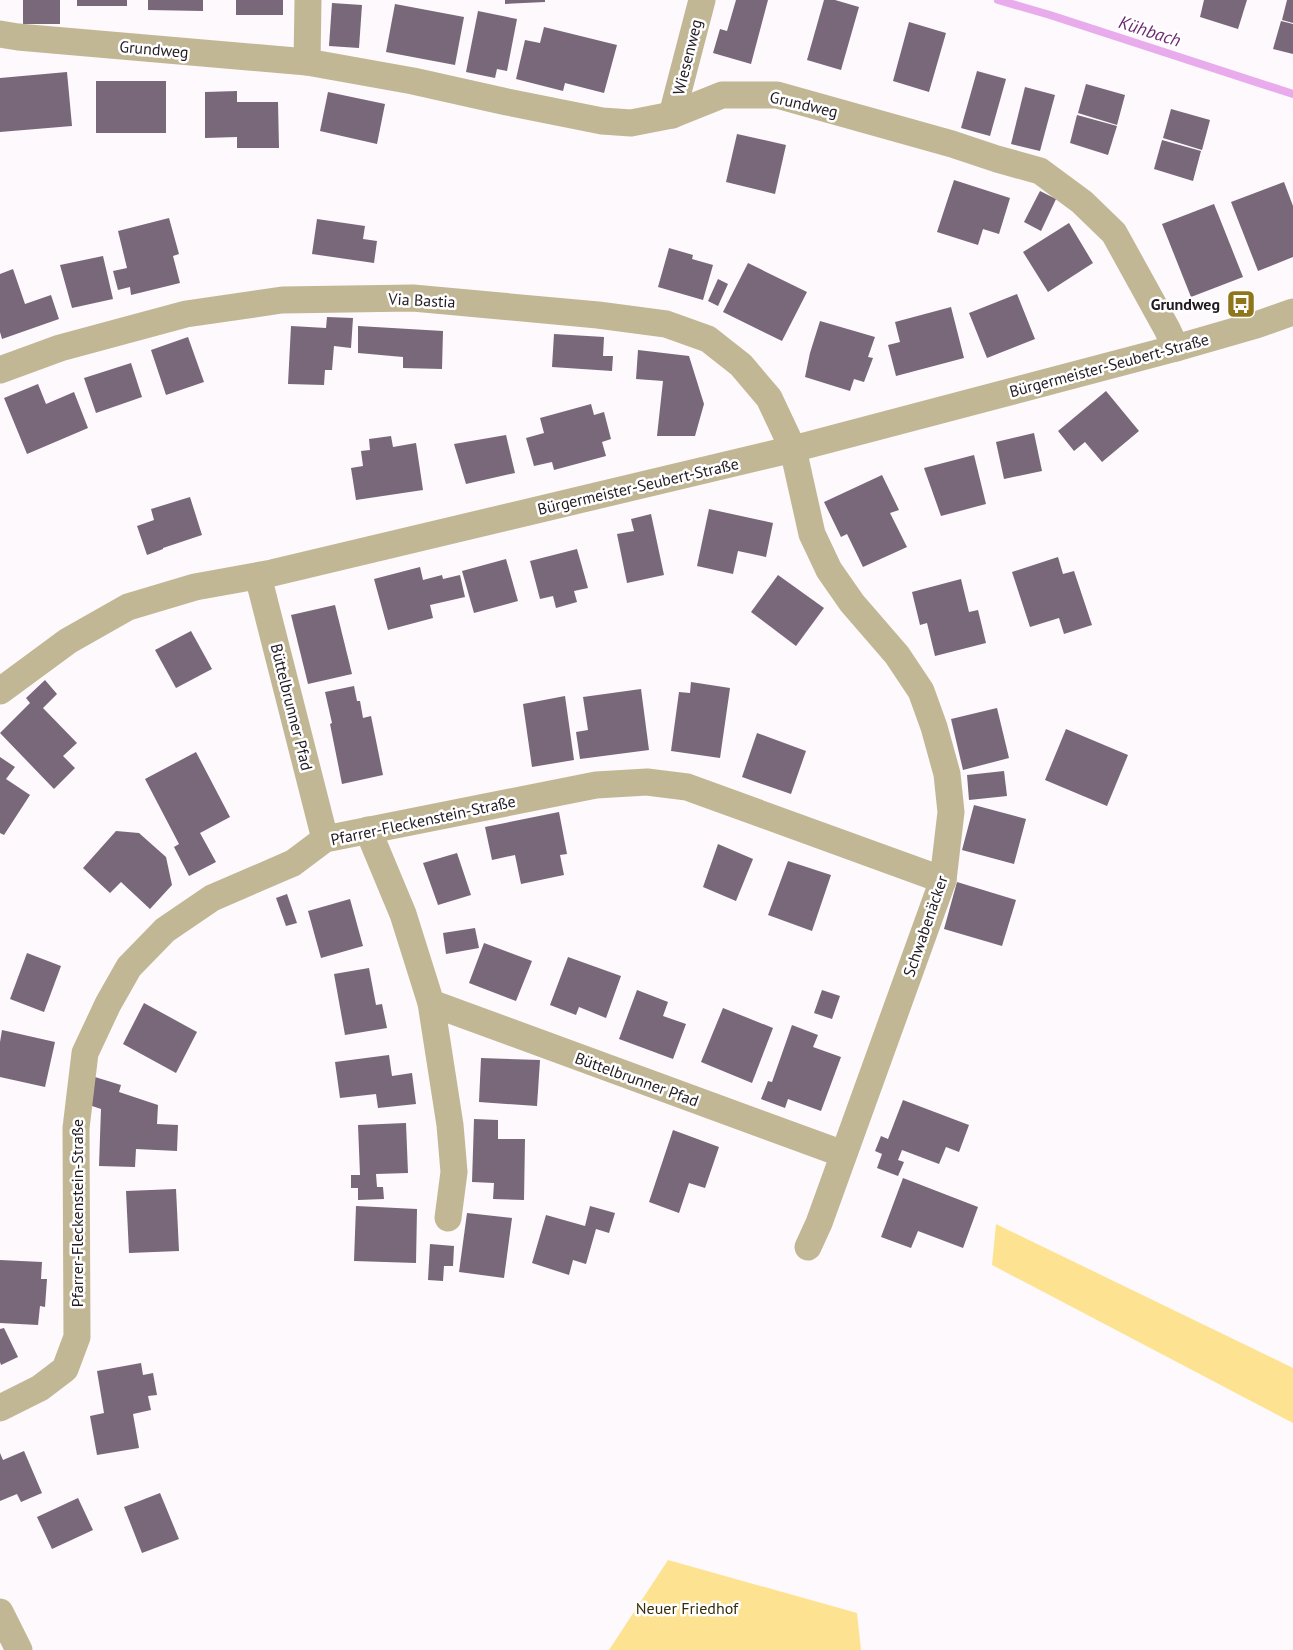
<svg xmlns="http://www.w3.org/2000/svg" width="1293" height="1650" viewBox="0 0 1293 1650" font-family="'PT Sans',sans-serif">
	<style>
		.green { fill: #fde391 }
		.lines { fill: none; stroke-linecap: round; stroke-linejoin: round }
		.stream { stroke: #e8acec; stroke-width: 8 }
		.building { fill: #786879 }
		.minor { stroke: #c2b794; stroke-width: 27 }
		.labels { text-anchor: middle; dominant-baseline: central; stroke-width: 5; stroke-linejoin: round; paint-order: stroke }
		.street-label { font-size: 16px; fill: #221b22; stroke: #fff }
		.poi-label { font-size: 16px; font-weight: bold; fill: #221b22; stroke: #fff; text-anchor: end }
		.park-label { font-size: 16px; fill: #372c06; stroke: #fff }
		.water-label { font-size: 18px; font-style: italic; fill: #6e2874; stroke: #fff }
	</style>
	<rect width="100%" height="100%" fill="#fdf9fd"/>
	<g class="green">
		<path d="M 996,1224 L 1293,1368 L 1293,1423 L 992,1265 Z"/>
		<path d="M 668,1560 L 857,1613 L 861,1650 L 609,1650 Z"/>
	</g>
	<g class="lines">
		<path class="stream" d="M 998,0 L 1050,15 L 1293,94"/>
	</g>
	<g class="building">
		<rect x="23" y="0" width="37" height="24"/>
		<rect x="77" y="0" width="50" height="6"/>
		<path d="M 148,0 L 203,0 L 203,11 L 148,10 Z"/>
		<rect x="236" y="0" width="47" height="15"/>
		<path d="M 505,0 L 545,0 L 545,2 L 505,4 Z"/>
		<path d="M 736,0 L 768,0 L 751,64 L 713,53 L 720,29 L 727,31 Z"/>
		<path d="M 824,0 L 835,0 L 859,7 L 841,70 L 807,60 Z"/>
		<path d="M 1204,0 L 1247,0 L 1238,29 L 1200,17 Z"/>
		<path d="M 1287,0 L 1293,0 L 1293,23 L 1282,20 Z"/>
		<path d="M 332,3 L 362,5 L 359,48 L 329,46 Z"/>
		<path d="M 395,4 L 464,17 L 455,65 L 386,52 Z"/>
		<path d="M 478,11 L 517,19 L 507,71 L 497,69 L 495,78 L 466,72 Z"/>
		<path d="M 1281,21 L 1293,24 L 1293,54 L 1273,49 Z"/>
		<path d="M 909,22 L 946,33 L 929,92 L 893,81 Z"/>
		<path d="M 544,27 L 617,45 L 604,93 L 565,83 L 563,91 L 516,79 L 525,40 L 540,43 Z"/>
		<path d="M 977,71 L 1006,79 L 990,136 L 961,128 Z"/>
		<path d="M 67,72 L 72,126 L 0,132 L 0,78 Z"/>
		<rect x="96" y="81" width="70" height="52"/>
		<path d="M 1086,84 L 1125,95 L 1117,125 L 1078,113 Z"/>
		<path d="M 1025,87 L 1055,95 L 1040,151 L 1011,144 Z"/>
		<path d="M 237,91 L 237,102 L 278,102 L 279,148 L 237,148 L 237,137 L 205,138 L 205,92 Z"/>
		<path d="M 328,92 L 385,104 L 377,144 L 320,131 Z"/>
		<path d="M 1171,109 L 1210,120 L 1202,150 L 1163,138 Z"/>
		<path d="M 1077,115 L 1117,126 L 1108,155 L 1070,143 Z"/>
		<path d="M 737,134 L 786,145 L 775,194 L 726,182 Z"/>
		<path d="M 1162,140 L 1201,151 L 1193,181 L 1154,169 Z"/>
		<path d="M 954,180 L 1010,198 L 999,234 L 983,229 L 978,245 L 937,232 Z"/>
		<path d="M 1284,182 L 1293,206 L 1293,257 L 1258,271 L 1231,202 Z"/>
		<path d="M 1040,191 L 1056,199 L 1041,231 L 1024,222 Z"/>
		<path d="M 1214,204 L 1243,277 L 1191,297 L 1162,224 Z"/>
		<path d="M 169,218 L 179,254 L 173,256 L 180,283 L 131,295 L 130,287 L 118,290 L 113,271 L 127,268 L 118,231 Z"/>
		<path d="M 317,219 L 365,226 L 363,239 L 377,241 L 374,263 L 312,254 Z"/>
		<path d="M 1069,223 L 1093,263 L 1048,292 L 1023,252 Z"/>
		<path d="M 669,248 L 693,255 L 692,259 L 713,265 L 703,300 L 658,287 Z"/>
		<path d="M 103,256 L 113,299 L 72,308 L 60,265 Z"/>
		<path d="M 748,263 L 807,292 L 782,341 L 723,312 Z"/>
		<path d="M 13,269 L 25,304 L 51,295 L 59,319 L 2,339 L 0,332 L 0,274 Z"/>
		<path d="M 718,279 L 728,284 L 718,306 L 708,301 Z"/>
		<path d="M 1017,294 L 1035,339 L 987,358 L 969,313 Z"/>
		<path d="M 951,307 L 964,358 L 896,376 L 888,345 L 900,342 L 895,322 Z"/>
		<path d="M 327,317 L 353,318 L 351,348 L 334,346 L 332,370 L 325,370 L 324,385 L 288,384 L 291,326 L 326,328 Z"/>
		<path d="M 820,321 L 875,337 L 868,357 L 873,358 L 864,382 L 854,379 L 850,391 L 805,377 L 810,353 Z"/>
		<path d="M 358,326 L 443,331 L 442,369 L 403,368 L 403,357 L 358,353 Z"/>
		<path d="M 554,334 L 604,337 L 603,356 L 613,356 L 612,371 L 552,367 Z"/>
		<path d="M 188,337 L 204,382 L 166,395 L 151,350 Z"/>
		<path d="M 638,350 L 689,356 L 704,404 L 695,436 L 657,436 L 663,381 L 636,379 Z"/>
		<path d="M 131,363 L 142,397 L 96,413 L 84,378 Z"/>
		<path d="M 38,384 L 46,404 L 74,392 L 88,428 L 27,454 L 4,398 Z"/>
		<path d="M 1106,391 L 1139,431 L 1102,462 L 1085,442 L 1074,451 L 1058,431 Z"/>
		<path d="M 591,404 L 594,415 L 604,412 L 611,439 L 602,442 L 606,456 L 554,470 L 552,462 L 534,466 L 526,438 L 544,433 L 540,418 Z"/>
		<path d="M 1034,433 L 1042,471 L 1004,479 L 996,442 Z"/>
		<path d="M 506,435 L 515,473 L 466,484 L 454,444 Z"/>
		<path d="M 391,436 L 393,447 L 416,443 L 423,490 L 356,500 L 351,468 L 363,466 L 361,451 L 370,450 L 369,439 Z"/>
		<path d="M 974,455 L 986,504 L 941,516 L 924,468 Z"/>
		<path d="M 882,475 L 899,510 L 890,513 L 907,547 L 863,567 L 847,534 L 841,537 L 824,502 Z"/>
		<path d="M 190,497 L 202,535 L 163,548 L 163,549 L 147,555 L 137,526 L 154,520 L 151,509 Z"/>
		<path d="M 709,509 L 773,523 L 766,557 L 738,551 L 733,574 L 697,566 Z"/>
		<path d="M 651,514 L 664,575 L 627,583 L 617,534 L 634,531 L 631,519 Z"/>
		<path d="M 577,549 L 588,588 L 574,591 L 577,602 L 556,608 L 553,596 L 540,599 L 530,561 Z"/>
		<path d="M 1058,557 L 1063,574 L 1074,571 L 1092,625 L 1064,634 L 1059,618 L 1030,627 L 1012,572 Z"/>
		<path d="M 506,559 L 518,601 L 474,613 L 462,571 Z"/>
		<path d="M 420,567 L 423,580 L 442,575 L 443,579 L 460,575 L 465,597 L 430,605 L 433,618 L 388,630 L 374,579 Z"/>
		<path d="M 778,575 L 824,608 L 796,646 L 751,612 Z"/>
		<path d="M 961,579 L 969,612 L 978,610 L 986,643 L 935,656 L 927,623 L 920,625 L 912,592 Z"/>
		<path d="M 335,605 L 352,674 L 308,684 L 291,615 Z"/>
		<path d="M 191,631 L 212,669 L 176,688 L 155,650 Z"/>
		<path d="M 45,680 L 57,694 L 43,708 L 77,743 L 63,756 L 75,768 L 54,789 L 0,733 L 30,703 L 26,698 Z"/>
		<path d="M 691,682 L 730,688 L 720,758 L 671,751 L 679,692 L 690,693 Z"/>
		<path d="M 354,686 L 357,701 L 360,701 L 363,718 L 371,716 L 383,775 L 342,784 L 330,724 L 332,723 L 325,692 Z"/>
		<path d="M 641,689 L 649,750 L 580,759 L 576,732 L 588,730 L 583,697 Z"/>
		<path d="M 565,696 L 574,760 L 532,767 L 523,704 Z"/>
		<path d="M 997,708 L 1009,758 L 963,770 L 951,719 Z"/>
		<path d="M 1066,729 L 1128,755 L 1107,806 L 1045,780 Z"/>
		<path d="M 757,733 L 806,751 L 791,794 L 742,777 Z"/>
		<path d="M 196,752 L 230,817 L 200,833 L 216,862 L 189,876 L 174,847 L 179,844 L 145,779 Z"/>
		<path d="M 0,757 L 15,767 L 6,779 L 30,795 L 4,835 L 0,833 Z"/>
		<path d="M 1004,771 L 1007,796 L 969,800 L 967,775 Z"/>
		<path d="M 974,805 L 1026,819 L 1014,864 L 962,850 Z"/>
		<path d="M 559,812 L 567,854 L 560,855 L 564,875 L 521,884 L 515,855 L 492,860 L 485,827 Z"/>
		<path d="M 116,831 L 139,833 L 166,857 L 172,885 L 150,909 L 121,882 L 110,893 L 83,868 Z"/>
		<path d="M 718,844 L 753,859 L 736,901 L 703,887 Z"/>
		<path d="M 457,853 L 471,895 L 438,905 L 423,863 Z"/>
		<path d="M 788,861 L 831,875 L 812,931 L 768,915 Z"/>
		<path d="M 957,882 L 1016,900 L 1002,946 L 944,929 Z"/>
		<path d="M 287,894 L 297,923 L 286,926 L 276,898 Z"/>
		<path d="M 350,899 L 363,946 L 321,958 L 308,911 Z"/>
		<path d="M 475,928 L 479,948 L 446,954 L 443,933 Z"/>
		<path d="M 484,943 L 532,961 L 516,1001 L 469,983 Z"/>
		<path d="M 27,953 L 61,966 L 44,1012 L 10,999 Z"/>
		<path d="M 568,957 L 621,976 L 606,1018 L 579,1007 L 576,1015 L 550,1005 Z"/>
		<path d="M 369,968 L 376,1005 L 382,1004 L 387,1028 L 345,1035 L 334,974 Z"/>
		<path d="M 637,990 L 668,1002 L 663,1016 L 686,1024 L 673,1059 L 619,1039 Z"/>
		<path d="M 822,990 L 840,996 L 832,1019 L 814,1013 Z"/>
		<path d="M 144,1003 L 197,1032 L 176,1073 L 123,1044 Z"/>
		<path d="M 723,1008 L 773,1028 L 752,1083 L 701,1062 Z"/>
		<path d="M 792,1025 L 818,1035 L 813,1047 L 841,1057 L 821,1111 L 788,1099 L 785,1108 L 761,1099 L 768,1081 L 772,1082 Z"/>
		<path d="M 2,1030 L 55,1042 L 45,1087 L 0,1077 L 0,1042 Z"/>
		<path d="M 389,1055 L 392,1076 L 412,1073 L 416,1104 L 378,1108 L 376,1094 L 340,1098 L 335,1062 Z"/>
		<path d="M 481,1058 L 540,1060 L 537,1106 L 479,1102 Z"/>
		<path d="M 95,1077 L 121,1085 L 119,1092 L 158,1105 L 157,1124 L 178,1125 L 177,1151 L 136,1149 L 135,1167 L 99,1166 L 101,1109 L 86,1104 Z"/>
		<path d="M 903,1100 L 969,1125 L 959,1152 L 946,1147 L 939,1164 L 902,1150 L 898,1160 L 904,1162 L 898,1176 L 877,1168 L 882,1154 L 875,1151 L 881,1136 L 888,1139 Z"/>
		<path d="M 474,1119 L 498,1120 L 498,1139 L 525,1139 L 524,1200 L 493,1199 L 494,1183 L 472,1182 Z"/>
		<path d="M 406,1123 L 408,1173 L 376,1174 L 377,1187 L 383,1187 L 384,1199 L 358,1200 L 358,1188 L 351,1188 L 351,1175 L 360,1175 L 358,1125 Z"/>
		<path d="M 673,1130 L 719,1147 L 705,1188 L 689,1183 L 679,1213 L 649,1202 Z"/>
		<path d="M 903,1178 L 978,1207 L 963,1248 L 918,1231 L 911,1248 L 881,1237 Z"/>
		<path d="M 176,1189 L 179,1251 L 129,1253 L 126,1191 Z"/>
		<path d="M 356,1206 L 417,1209 L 416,1263 L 354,1261 Z"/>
		<path d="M 590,1206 L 615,1213 L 609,1233 L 596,1229 L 586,1264 L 573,1260 L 569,1275 L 532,1263 L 546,1215 L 585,1226 Z"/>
		<path d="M 467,1213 L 512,1218 L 504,1278 L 459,1272 Z"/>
		<path d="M 430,1244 L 454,1246 L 453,1266 L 444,1266 L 443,1281 L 428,1280 Z"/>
		<path d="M 0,1260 L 42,1262 L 41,1279 L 47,1279 L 45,1307 L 40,1306 L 38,1325 L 0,1323 Z"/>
		<path d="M 4,1328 L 18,1357 L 1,1365 L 0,1362 L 0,1329 Z"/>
		<path d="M 141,1363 L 143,1375 L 153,1373 L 157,1395 L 148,1396 L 151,1410 L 133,1414 L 139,1448 L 97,1455 L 90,1416 L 104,1413 L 97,1371 Z"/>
		<path d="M 24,1451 L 42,1493 L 21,1502 L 17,1494 L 0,1501 L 0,1453 L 3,1460 Z"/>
		<path d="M 160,1493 L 179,1539 L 142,1553 L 124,1507 Z"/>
		<path d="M 78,1498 L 93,1530 L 52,1549 L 37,1517 Z"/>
	</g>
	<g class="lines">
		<g class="minor">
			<path d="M 0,34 L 18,37 L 307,62 L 413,81 L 507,102 L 602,121 L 631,123 L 672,115 L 722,95 L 777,95 L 952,144 L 997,159 L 1040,171 L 1082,202 L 1114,233 L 1167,329 L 1176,348"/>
			<path d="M 307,62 L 308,0"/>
			<path d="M 672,115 L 702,0"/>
			<path d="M 0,370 L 60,348 L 186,314 L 282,300 L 413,298 L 598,315 L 666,324 L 708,339 L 741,365 L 769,398 L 793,449 L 812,534 L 829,570 L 852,603 L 897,655 L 921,691 L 934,727 L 947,774 L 951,812 L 943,880 L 819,1223 L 808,1247"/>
			<path d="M 258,576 L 325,839"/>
			<path d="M 0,691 L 68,641 L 128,607 L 195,587 L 272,573 L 793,449 L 1176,348 L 1256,325 L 1293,312"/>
			<path d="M 368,830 L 403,914 L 431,1003 L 450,1125 L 454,1172 L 448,1218"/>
			<path d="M 431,1003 L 843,1154"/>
			<path d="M 0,1408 L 40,1388 L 65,1369 L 77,1337 L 76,1128 L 85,1053 L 108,1004 L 129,967 L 165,930 L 212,898 L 293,863 L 325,839 L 596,785 L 647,782 L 687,787 L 943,880"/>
			<path d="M 0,1612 L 19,1650"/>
		</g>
	</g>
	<defs>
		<g id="bus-square" transform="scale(1.5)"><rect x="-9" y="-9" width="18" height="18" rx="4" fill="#8f761b" stroke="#fff"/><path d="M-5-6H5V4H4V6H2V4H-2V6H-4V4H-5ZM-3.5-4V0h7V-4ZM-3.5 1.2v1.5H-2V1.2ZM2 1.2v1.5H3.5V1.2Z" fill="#fff"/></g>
	</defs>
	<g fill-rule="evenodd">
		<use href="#bus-square" x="1241" y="304"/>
	</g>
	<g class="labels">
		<g class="street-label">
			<text transform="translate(154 49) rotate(5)">Grundweg</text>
			<text transform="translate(687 57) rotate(-76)">Wiesenweg</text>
			<text transform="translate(804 104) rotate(13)">Grundweg</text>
			<text transform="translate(422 300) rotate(3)">Via Bastia</text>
			<text transform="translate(1109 365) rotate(-15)">Bürgermeister-Seubert-Straße</text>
			<text transform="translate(638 486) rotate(-13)">Bürgermeister-Seubert-Straße</text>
			<text transform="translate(292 707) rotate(76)">Büttelbrunner Pfad</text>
			<text transform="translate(423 820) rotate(-12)">Pfarrer-Fleckenstein-Straße</text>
			<text transform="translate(925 926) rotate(-71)">Schwabenäcker</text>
			<text transform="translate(637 1079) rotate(20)">Büttelbrunner Pfad</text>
			<text transform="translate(77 1213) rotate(-90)">Pfarrer-Fleckenstein-Straße</text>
		</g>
		<g class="poi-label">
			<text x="1220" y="304">Grundweg</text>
		</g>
		<g class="park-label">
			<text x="687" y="1608">Neuer Friedhof</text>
		</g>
		<g class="water-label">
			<text transform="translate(1150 31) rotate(18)">Kühbach</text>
		</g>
	</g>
</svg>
